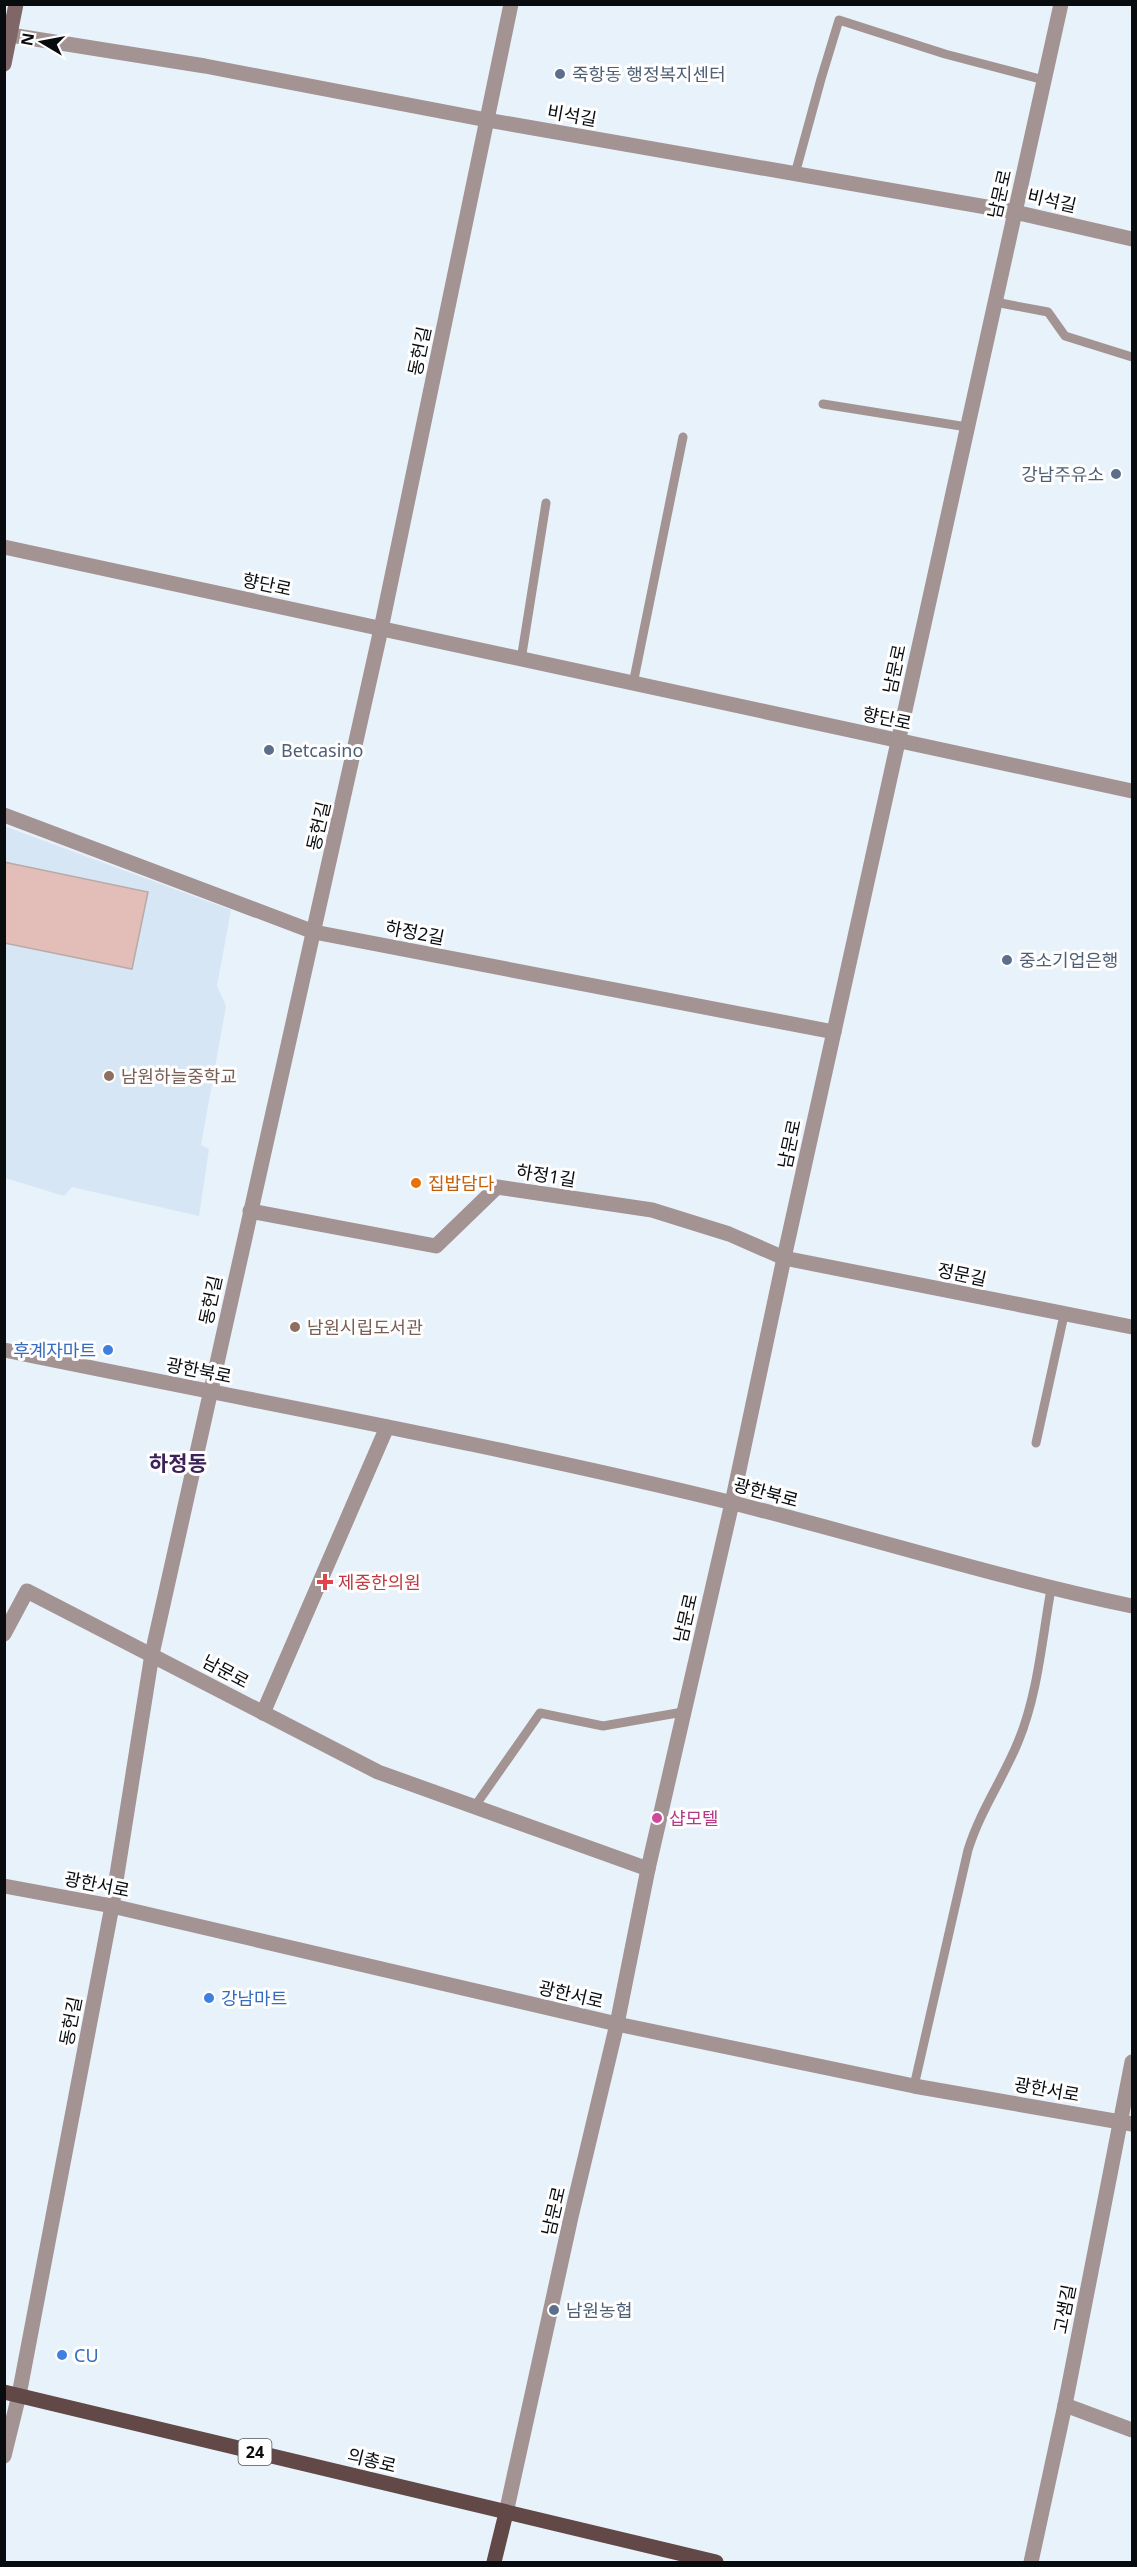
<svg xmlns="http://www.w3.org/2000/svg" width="1137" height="2567" viewBox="0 0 1137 2567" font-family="'Noto Sans','Noto Sans KR',sans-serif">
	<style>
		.built { fill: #d6e6f4 }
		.building { fill: #e3beb8; stroke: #b8aaa8; stroke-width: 1.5 }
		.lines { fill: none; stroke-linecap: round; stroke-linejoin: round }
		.lane { stroke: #a39392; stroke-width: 9 }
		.street { stroke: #a39392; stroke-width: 15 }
		.secondary { stroke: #7e6766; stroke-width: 15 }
		.primary { stroke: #624847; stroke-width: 15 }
		.service-dot { fill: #5c6f8a; stroke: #fefefe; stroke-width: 2 }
		.education-dot { fill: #8d6e63; stroke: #fefefe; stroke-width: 2 }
		.food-dot { fill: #e8710a; stroke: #fefefe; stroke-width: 2 }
		.shop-dot { fill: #3f7fe0; stroke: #fefefe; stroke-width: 2 }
		.health-dot { fill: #e0444e; stroke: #fefefe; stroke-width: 2 }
		.hotel-dot { fill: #d1479c; stroke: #fefefe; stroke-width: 2 }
		.labels { text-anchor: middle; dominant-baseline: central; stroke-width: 6; stroke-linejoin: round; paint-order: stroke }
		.shield { fill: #fefefe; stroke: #525557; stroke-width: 1.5 }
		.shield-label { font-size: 16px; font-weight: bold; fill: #090c0f }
		.service-label { font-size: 18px; fill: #4e5e75; stroke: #fefefe; text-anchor: start }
		.street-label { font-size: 18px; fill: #090c0f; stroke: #fefefe }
		.education-label { font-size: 18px; fill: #785e54; stroke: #fefefe; text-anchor: start }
		.food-label { font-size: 18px; fill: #c56008; stroke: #fefefe; text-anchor: start }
		.shop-label { font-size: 18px; fill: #366cbe; stroke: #fefefe; text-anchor: start }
		.health-label { font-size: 18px; fill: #be3a42; stroke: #fefefe; text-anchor: start }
		.hotel-label { font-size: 18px; fill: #b23c85; stroke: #fefefe; text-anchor: start }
		.quarter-label { font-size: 21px; font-weight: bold; fill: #3e2159; stroke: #fefefe }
	</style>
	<rect width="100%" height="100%" fill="#e8f2fb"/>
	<path class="built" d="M 4,826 L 231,910 L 217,986 L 226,1006 L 201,1145 L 209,1149 L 199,1216 L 72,1187 L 64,1196 L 5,1178 Z"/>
	<path class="building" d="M 4,862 L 148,892 L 132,969 L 4,943 Z"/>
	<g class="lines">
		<g class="lane">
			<path d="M 795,174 L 821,79 L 839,20 L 945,54 L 1044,80"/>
			<path d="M 995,302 L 1048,312 L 1065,336 L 1132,357"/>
			<path d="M 823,404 L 967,427"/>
			<path d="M 521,660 L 546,503"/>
			<path d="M 633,684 L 683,437"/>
			<path d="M 1036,1443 L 1064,1315"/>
			<path d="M 475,1806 L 540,1713 L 603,1726 L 683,1712"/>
			<path d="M 914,2086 L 968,1850 C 980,1811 1003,1779 1018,1742 C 1038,1694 1042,1639 1051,1589"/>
		</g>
		<g class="street">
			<path d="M 4,34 L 205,66 L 487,120 L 1015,212 L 1132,239"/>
			<path d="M 4,547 L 1132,791"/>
			<path d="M 4,815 L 314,932 L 834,1032"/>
			<path d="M 250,1211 L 436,1246 L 497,1187 L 652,1210 L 729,1234 L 784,1258 L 1132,1327"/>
			<path d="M 4,1350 C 247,1400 492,1444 733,1503 C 866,1536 998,1578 1132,1606"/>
			<path d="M 4,1634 L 27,1591 L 378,1772 L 648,1869"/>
			<path d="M 263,1713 L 387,1427"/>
			<path d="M 4,1886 L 112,1906 L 617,2024 L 914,2086 L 1132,2124"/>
			<path d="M 1065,2405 L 1132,2430"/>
			<path d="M 4,2456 L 19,2395 L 112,1906 L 152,1654 L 381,629 L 511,4"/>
			<path d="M 506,2513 L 571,2217 L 617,2024 L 648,1869 L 732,1503 L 784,1258 L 1061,4"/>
			<path d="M 1031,2562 L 1065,2405 L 1132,2062"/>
		</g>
		<path class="secondary" d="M 4,64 L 16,4"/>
		<g class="primary">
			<path d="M 4,2392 L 716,2562"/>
			<path d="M 494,2562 L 506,2513"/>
		</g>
	</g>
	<g class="service-dot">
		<circle cx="560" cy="74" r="6"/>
		<circle cx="1116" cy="474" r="6"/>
		<circle cx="269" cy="750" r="6"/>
		<circle cx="1007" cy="960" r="6"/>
		<circle cx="554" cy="2310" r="6"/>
	</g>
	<g class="education-dot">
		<circle cx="109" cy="1076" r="6"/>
		<circle cx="295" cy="1327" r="6"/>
	</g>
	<circle class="food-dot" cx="416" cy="1183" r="6"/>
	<g class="shop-dot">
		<circle cx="108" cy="1350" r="6"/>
		<circle cx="209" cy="1998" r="6"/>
		<circle cx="62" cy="2355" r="6"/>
	</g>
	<path class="health-dot" d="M322 1573h6v6h6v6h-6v6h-6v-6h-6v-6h6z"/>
	<circle class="hotel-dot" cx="657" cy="1818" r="6"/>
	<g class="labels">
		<rect class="shield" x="238.5" y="2439" width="33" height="26" rx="4.5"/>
		<g class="shield-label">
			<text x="255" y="2452">24</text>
		</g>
		<g class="service-label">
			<text x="572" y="74">죽항동 행정복지센터</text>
			<text x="1104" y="474" text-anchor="end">강남주유소</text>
			<text x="281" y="750">Betcasino</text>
			<text x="1019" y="960">중소기업은행</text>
			<text x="566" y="2310">남원농협</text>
		</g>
		<g class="street-label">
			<text transform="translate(572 115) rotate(10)">비석길</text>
			<text transform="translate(999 194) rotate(-77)">남문로</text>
			<text transform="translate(1052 200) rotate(13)">비석길</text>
			<text transform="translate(419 351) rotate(-78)">동헌길</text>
			<text transform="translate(267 584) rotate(12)">향단로</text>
			<text transform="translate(894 669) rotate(-78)">남문로</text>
			<text transform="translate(887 718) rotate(12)">향단로</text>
			<text transform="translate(318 826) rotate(-77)">동헌길</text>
			<text transform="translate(415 932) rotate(11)">하정2길</text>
			<text transform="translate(789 1144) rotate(-78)">남문로</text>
			<text transform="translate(546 1175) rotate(9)">하정1길</text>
			<text transform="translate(962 1274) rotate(12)">정문길</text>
			<text transform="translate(210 1300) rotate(-78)">동헌길</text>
			<text transform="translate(199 1370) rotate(11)">광한북로</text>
			<text transform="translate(766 1492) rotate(15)">광한북로</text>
			<text transform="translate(685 1618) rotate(-77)">남문로</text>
			<text transform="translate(226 1671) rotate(28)">남문로</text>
			<text transform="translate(97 1884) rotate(11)">광한서로</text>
			<text transform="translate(571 1994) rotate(13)">광한서로</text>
			<text transform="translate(70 2021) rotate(-79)">동헌길</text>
			<text transform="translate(1047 2089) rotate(10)">광한서로</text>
			<text transform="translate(553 2211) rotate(-77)">남문로</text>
			<text transform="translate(1064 2309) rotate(-79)">고샘길</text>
			<text transform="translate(372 2460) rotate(14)">의총로</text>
		</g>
		<g class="education-label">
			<text x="121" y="1076">남원하늘중학교</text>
			<text x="307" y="1327">남원시립도서관</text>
		</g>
		<g class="food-label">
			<text x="428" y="1183">집밥담다</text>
		</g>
		<g class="shop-label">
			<text x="96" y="1350" text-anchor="end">후계자마트</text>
			<text x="221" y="1998">강남마트</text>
			<text x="74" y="2355">CU</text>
		</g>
		<g class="health-label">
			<text x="338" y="1582">제중한의원</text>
		</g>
		<g class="hotel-label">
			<text x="669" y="1818">샵모텔</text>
		</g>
		<g class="quarter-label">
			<text x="178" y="1463">하정동</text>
		</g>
	</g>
	<rect width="1137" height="2567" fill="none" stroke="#090c0f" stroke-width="12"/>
	<g transform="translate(42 42) rotate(280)" stroke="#fefefe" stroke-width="4.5" paint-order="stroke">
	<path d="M0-4.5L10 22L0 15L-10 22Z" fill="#090c0f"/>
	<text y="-9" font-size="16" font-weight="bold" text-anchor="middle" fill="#090c0f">N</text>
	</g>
</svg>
